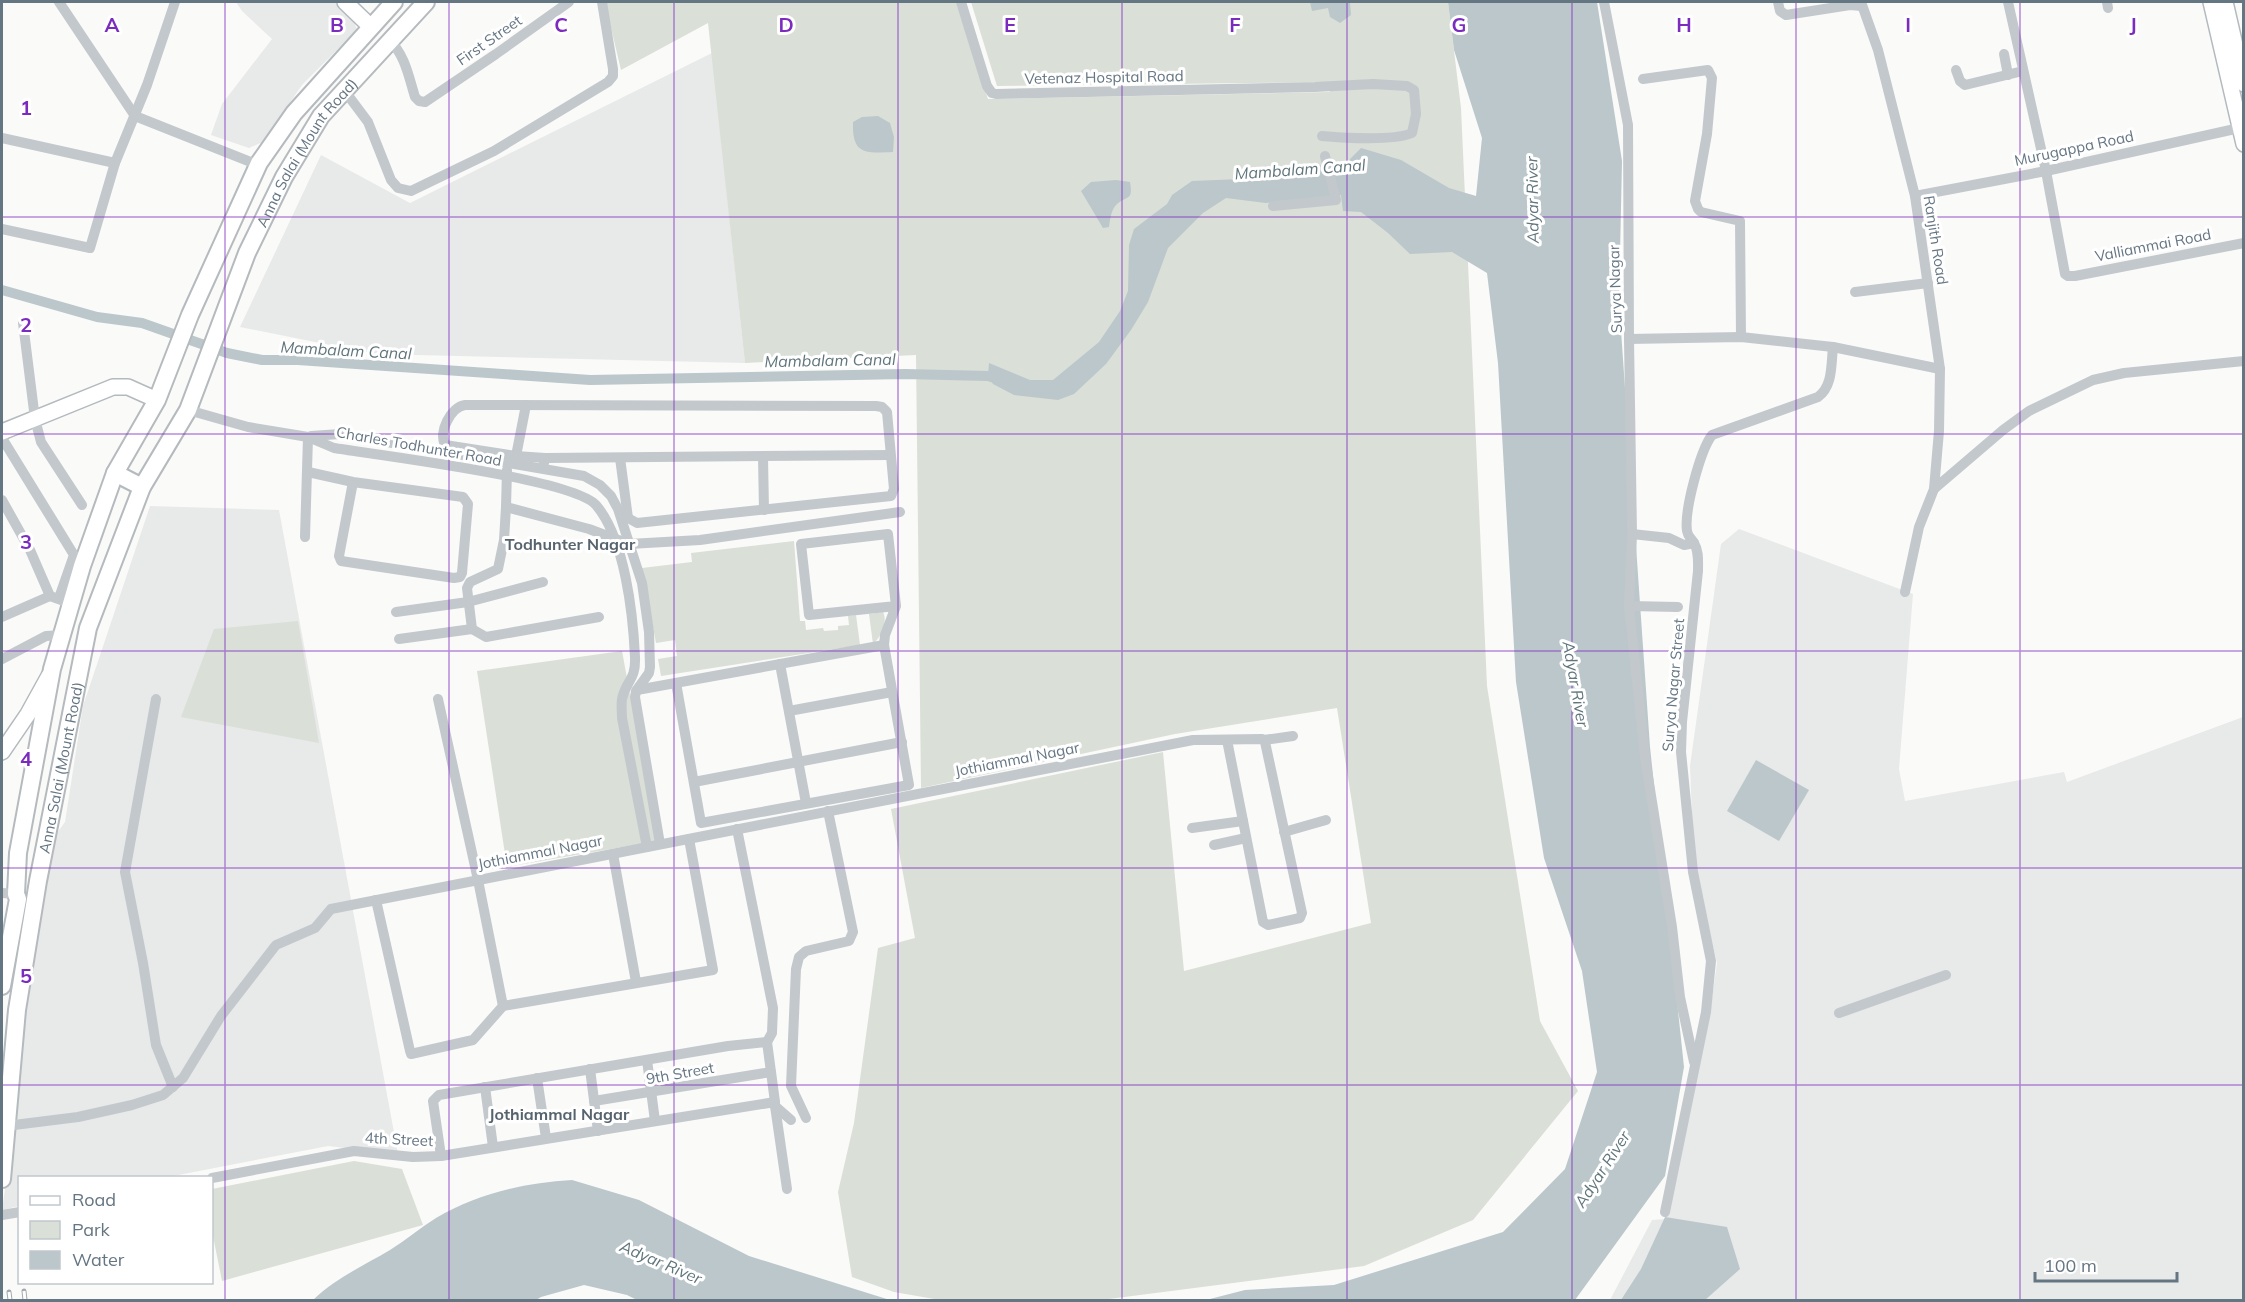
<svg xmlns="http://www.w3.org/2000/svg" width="2245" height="1302" viewBox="0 0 2245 1302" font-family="Mulish,sans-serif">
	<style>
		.built { fill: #e8e9e9 }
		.green { fill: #dadfd7 }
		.water { fill: #bbc7cb }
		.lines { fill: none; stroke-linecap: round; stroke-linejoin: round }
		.canal { stroke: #bbc7cb; stroke-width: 10 }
		.secondary-casing { stroke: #b3babf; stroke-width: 18 }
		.primary-casing { stroke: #b5babe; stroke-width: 20 }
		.street { stroke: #c3c8cc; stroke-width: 10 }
		.secondary { stroke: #fff; stroke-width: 15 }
		.primary { stroke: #fff; stroke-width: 16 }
		.rail-casing { stroke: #a2aab0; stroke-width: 5 }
		.rail { stroke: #fff; stroke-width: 3; stroke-dasharray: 9; stroke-linecap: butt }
		.grid { fill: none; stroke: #7b2cbf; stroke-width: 1.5; stroke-opacity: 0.55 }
		.labels { text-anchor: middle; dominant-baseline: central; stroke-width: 6; stroke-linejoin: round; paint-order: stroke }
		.street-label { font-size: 15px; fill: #657683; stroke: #fff }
		.water-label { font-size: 16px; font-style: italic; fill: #60757c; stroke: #fff }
		.neighbourhood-label { font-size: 16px; font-weight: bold; fill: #57646e; stroke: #fff }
		.grid-label { font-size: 20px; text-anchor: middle; font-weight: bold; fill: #7b2cbf; stroke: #fff; stroke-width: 6; stroke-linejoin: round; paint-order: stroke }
	</style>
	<rect width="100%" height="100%" fill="#fafaf8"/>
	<g class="built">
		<path d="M 236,2 L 337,2 L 352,17 L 357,30 L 302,85 L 263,142 L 249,148 L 211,135 L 222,104 L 272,39 L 242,11 Z"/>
		<path d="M 712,53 L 745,363 L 375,354 L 240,327 L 321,155 L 410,203 Z"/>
		<path d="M 150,506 L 279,510 L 398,1154 L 328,1146 L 168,1177 L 20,1178 L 19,1206 L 2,1210 L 11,1149 L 6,1126 L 43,852 L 65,822 L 83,706 Z"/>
		<path d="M 1739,529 L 1913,594 L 1899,769 L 1905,801 L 2064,772 L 2067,782 L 2243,717 L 2243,1300 L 1610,1300 L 1652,1220 L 1666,1219 L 1710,1013 L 1717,963 L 1694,865 L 1690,766 L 1721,544 Z"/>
	</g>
	<g class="green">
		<path d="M 605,2 L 956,2 L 988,99 L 1330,92 L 1328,82 L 997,86 L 971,2 L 1448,2 L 1461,108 L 1487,686 L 1540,1021 L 1578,1091 L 1473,1220 L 1364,1266 L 1101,1300 L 940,1300 L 894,1292 L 852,1277 L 838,1192 L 854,1123 L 878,948 L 915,938 L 891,809 L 1163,752 L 1184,971 L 1371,923 L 1337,708 L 1175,734 L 921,788 L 916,355 L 745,363 L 708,23 L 621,70 Z"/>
		<path d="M 794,541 L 800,621 L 805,621 L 806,630 L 823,628 L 824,631 L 838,630 L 838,626 L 849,625 L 848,616 L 856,615 L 860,645 L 661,676 L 658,659 L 677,656 L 675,640 L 656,643 L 642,568 L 692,562 L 691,553 Z"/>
		<path d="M 883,612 C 888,622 881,637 873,644 L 869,614 Z"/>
		<path d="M 298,621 L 319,743 L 181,717 L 214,629 Z"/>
		<path d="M 622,651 L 657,841 L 507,867 L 477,671 Z"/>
		<path d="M 354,1161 L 402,1169 L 423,1225 L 222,1281 L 212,1231 L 212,1189 Z"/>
	</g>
	<g class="water">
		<path d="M 1310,2 L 1359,2 L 1350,3 L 1351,15 L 1340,23 L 1330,17 L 1328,8 L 1312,11 Z"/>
		<path d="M 1448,2 L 1597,2 L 1622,161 L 1619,302 L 1650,747 L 1684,1067 L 1665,1176 L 1575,1300 L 1206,1300 L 1245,1290 L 1334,1285 L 1503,1232 L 1565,1169 L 1597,1072 L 1582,971 L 1544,858 L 1516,682 L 1498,363 L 1487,273 L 1452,252 L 1410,254 L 1388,233 L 1361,212 L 1343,211 L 1341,195 L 1266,203 L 1226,198 L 1203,213 L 1168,248 L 1148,302 L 1131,330 L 1106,364 L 1074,394 L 1058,400 L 1014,395 L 993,384 L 988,376 L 989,363 L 1030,380 L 1053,380 L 1099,342 L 1120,311 L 1128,291 L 1129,245 L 1134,229 L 1167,204 L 1172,195 L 1192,181 L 1241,179 L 1295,172 L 1320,165 L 1333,173 L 1348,170 L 1350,159 L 1361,148 L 1401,160 L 1449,188 L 1476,196 L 1482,138 L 1454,50 Z"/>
		<path d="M 878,116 L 890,123 L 894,137 L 893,152 C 865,153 852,155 853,122 L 862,117 Z"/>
		<path d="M 1116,180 L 1130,182 C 1133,201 1128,195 1117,204 C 1111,209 1110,220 1109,227 L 1103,228 L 1081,191 L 1091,182 Z"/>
		<path d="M 1756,760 L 1809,790 L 1779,841 L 1727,811 Z"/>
		<path d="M 572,1180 L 639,1200 L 749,1256 L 890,1300 L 637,1300 L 627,1295 L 584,1285 L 541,1297 L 536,1300 L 313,1300 C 336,1278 363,1266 390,1250 C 406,1240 420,1228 436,1218 C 478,1193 524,1183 572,1180 Z"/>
		<path d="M 1665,1217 L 1727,1227 L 1740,1269 L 1705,1300 L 1621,1300 L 1641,1269 Z"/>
	</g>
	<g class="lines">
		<path class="canal" d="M 2,290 L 97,317 L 142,323 L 227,353 L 262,360 L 298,360 L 590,380 L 905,374 L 988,376 L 1001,380"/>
		<g class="secondary-casing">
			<g id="secondary">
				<path d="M 345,2 L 371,27"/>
				<path d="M 2211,2 L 2244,144"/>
				<path d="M 2225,2 L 2244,84"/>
				<path d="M 2,432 L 113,387 L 128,387 L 157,400"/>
				<path d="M 2,752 L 28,714 L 49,676"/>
			</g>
		</g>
		<g class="primary-casing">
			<g id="primary">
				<path d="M 115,473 L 142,487"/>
				<path d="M 2,986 L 18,899 L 16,894 L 18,853 L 52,669 L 82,566 L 115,473 L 157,400 L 190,315 L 259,163 L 294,113 L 394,2"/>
				<path id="s1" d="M 2,1179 L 17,1010 L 38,881 L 88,628 L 142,487 L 188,410 L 247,253 L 284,177 L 321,116 L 426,2"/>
			</g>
		</g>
		<g class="street">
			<path d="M 59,2 L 135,116 L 258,165"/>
			<path d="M 961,2 L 987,86 L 992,93 L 996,94 L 1315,87 L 1373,84 L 1407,86 L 1414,90 L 1416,114 L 1412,133 C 1393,141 1344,138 1322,136"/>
			<path d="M 1604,2 L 1628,125 L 1629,339 L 1741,337 L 1833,347 L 1940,369"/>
			<path d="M 1778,2 L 1780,11 L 1786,15 L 1850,5 L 1862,6"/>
			<path d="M 1861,2 L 1878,50 L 1915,196 L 1940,369 L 1939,431 L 1934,489 L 1919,527 L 1905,592"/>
			<path d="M 2008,2 L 2046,171 L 2065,274 L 2068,276 L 2075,276 L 2244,243"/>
			<path d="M 2107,2 L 2108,8"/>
			<path d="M 389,40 C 405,54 409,78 415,97 L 419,101 L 425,102 L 496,54 L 569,2"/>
			<path d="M 2004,54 L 2008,75"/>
			<path d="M 1956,70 L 1960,81 L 1965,85 L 2023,71"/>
			<path d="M 1643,79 L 1708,70 L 1712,78 L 1707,134 L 1695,201 L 1698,209 L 1701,212 L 1740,221 L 1741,337"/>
			<path d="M 344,90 L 368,122 L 391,180 L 398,188 L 411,191 L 494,151 L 608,82 L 613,76 L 613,69 L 602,2"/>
			<path d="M 2,138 L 115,163"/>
			<path d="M 1915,196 L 2046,171 L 2244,127"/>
			<path d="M 1273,206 L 1336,200 L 1325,156"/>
			<path d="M 2,229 L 90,248 L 115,163 L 147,85 L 175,2"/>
			<path d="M 1855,292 L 1928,283"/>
			<path d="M 23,323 L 35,419 L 41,442 L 82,505"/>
			<path d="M 1629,339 L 1632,534 L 1629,606 L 1645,758 L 1672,927 L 1680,997 L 1694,1062"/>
			<path d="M 188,410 L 248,427 L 308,437 L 334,448 C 378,455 573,479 596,505 C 625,539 633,614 635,657 C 636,681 626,680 622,699 C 621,705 622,712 622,718 L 647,847"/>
			<path d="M 311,436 L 340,434 L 584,476 L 600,485 L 611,496 L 618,509 L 642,583 L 649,632 L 650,667 L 649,673 L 636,691 L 635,697 L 660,844"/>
			<path d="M 2,438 L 74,555 L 59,598"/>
			<path d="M 516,456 L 526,405"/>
			<path d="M 763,457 L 764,510"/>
			<path d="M 545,458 L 516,456 L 445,445 C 438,432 451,407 465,405 L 876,406 L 882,407 L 887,412 L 894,489 L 891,496 L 637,523 L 628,518 L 620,458"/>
			<path d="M 544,463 L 545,458 L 890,455"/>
			<path d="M 507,470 L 506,507 L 589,529 L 629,544 L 700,540 L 900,512"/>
			<path d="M 308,472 L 353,482 L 463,497 L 468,504 L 462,573 L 460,577 L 454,578 L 341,561 L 339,556 L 353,482"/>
			<path d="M 1934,489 L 2003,430 L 2029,411 L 2093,380 L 2124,373 L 2244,361"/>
			<path d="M 2,500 L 30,550 L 50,596 L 64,601"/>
			<path d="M 506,507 L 504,540 L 498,569 L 470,582 L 467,588 L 472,629 L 486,637 L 599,617"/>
			<path d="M 1632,534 L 1669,538 L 1684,545 L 1694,543"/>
			<path d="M 305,537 L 308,437"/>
			<path d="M 1629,606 L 1678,607"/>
			<path d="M 396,612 L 468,602 L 543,582"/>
			<path d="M 2,617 L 50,596"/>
			<path d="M 399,639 L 472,629"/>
			<path d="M 2,659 L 46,636 L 62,635"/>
			<path d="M 780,664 L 806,803"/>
			<path d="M 676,683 L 701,823 L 909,785 L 884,645 L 885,635 L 896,606 L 888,534 L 801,544 L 809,615 L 896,606"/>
			<path d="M 637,690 L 884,645"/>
			<path d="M 156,699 L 125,872 L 143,963 L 156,1045 L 173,1087"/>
			<path d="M 438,699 L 478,880 L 503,1006"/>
			<path d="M 789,711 L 892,692"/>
			<path d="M 1264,740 L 1293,736"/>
			<path d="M 694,782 L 902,742"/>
			<path d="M 1192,828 L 1243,821"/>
			<path d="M 737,829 L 773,1008 L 772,1033 L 767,1042"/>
			<path d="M 1284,832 L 1326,820"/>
			<path d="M 1214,845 L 1246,838"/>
			<path d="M 613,854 L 636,982"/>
			<path d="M 2,893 L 16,894"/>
			<path d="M 376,900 L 410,1051 L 411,1054 L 473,1040 L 503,1006 L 713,970 L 689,839"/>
			<path d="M 1839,1013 L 1946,975"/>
			<path d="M 647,1060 L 655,1121"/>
			<path d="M 590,1069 L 598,1131"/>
			<path d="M 537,1078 L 546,1138"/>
			<path d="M 485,1087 L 493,1147"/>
			<path d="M 594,1101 L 771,1072"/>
			<path d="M 775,1106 L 787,1189"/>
			<path d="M 806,1118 L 791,1086 L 796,969 L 799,957 L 806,951 L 849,941 L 853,932 L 828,811"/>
			<path d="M 6,1126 L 78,1117 L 132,1105 L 163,1095 L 183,1078 L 221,1016 L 276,945 L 315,928 L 331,909 L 1193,740 L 1262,739 L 1265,742 L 1302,913 L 1300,918 L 1268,925 L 1263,922 L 1227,740"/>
			<path d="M 441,1156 L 433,1101 L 439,1095 L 728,1046 L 767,1042 L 775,1102"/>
			<path d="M 212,1178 L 354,1151 L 413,1157 L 441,1156 L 775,1102 L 775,1106 L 791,1120"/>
			<path d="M 1665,1212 L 1706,1012 L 1711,961 L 1693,872 L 1681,752 L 1682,722 L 1698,571 C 1698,561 1699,551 1694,543 C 1691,538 1688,537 1687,531 C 1684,511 1700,451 1712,435 L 1818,397 C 1833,386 1831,365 1833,347"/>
			<path d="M 2,1215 L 20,1212"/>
		</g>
		<use href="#secondary" class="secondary"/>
		<use href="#primary" class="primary"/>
		<g class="rail-casing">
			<g id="rail">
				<path d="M 24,1291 L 25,1300"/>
				<path d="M 9,1292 L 10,1300"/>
			</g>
		</g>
		<use href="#rail" class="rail"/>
	</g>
	<path class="grid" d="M 225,2 L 225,1300M 449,2 L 449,1300M 674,2 L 674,1300M 898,2 L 898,1300M 1122,2 L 1122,1300M 1347,2 L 1347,1300M 1572,2 L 1572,1300M 1796,2 L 1796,1300M 2020,2 L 2020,1300M 2,217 L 2244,217M 2,434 L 2244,434M 2,651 L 2244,651M 2,868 L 2244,868M 2,1085 L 2244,1085"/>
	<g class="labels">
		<g class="street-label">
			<text transform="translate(489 40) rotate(-35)">First Street</text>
			<text transform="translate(1104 77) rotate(-1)">Vetenaz Hospital Road</text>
			<text transform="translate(2074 148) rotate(-12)">Murugappa Road</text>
			<text stroke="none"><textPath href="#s1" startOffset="1084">Anna Salai (Mount Road)</textPath></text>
			<text transform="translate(1936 240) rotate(81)">Ranjith Road</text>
			<text transform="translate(2153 245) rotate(-11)">Valliammai Road</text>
			<text transform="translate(1615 289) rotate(-92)">Surya Nagar</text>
			<text transform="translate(419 446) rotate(10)">Charles Todhunter Road</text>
			<text transform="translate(1673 685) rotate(-85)">Surya Nagar Street</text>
			<text transform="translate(1017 759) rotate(-11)">Jothiammal Nagar</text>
			<text stroke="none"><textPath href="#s1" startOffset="416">Anna Salai (Mount Road)</textPath></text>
			<text transform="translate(540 852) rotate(-11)">Jothiammal Nagar</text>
			<text transform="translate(680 1073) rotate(-10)">9th Street</text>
			<text transform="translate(399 1139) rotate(3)">4th Street</text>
		</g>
		<g class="water-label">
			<text transform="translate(1300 169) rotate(-4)">Mambalam Canal</text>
			<text transform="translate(1532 200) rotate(-91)">Adyar River</text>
			<text transform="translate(346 350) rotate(3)">Mambalam Canal</text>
			<text transform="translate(830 360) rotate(-1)">Mambalam Canal</text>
			<text transform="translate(1576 684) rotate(80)">Adyar River</text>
			<text transform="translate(1602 1169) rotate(-57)">Adyar River</text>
			<text transform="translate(661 1262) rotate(23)">Adyar River</text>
		</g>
		<g class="neighbourhood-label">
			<text x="570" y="544">Todhunter Nagar</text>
			<text x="559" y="1114">Jothiammal Nagar</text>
		</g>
	</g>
	<g class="grid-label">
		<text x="112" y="32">A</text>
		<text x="337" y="32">B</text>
		<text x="561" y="32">C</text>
		<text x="786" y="32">D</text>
		<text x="1010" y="32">E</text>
		<text x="1235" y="32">F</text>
		<text x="1459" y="32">G</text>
		<text x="1684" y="32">H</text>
		<text x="1908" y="32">I</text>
		<text x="2133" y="32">J</text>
		<text x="26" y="115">1</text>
		<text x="26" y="332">2</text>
		<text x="26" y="549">3</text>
		<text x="26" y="766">4</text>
		<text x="26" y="983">5</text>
	</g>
	<rect width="2245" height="1302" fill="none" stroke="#657683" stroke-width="6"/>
	<rect x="18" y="1176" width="195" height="108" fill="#ffffff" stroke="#c1c8cd" stroke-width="1.5"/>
	<rect x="30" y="1196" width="30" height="9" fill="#ffffff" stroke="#c1c8cd" stroke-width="1.5"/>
	<text x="72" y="1206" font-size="18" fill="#657683">Road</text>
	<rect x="30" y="1221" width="30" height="18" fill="#dadfd7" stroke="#c1c8cd" stroke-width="1.5"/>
	<text x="72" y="1236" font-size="18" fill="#657683">Park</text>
	<rect x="30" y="1251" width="30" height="18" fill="#bbc7cb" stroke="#c1c8cd" stroke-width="1.5"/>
	<text x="72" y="1266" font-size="18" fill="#657683">Water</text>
	<path d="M2035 1272v9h142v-9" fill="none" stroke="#657683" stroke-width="3"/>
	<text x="2044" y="1272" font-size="18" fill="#657683" stroke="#ffffff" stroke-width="4.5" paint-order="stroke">100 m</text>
</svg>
